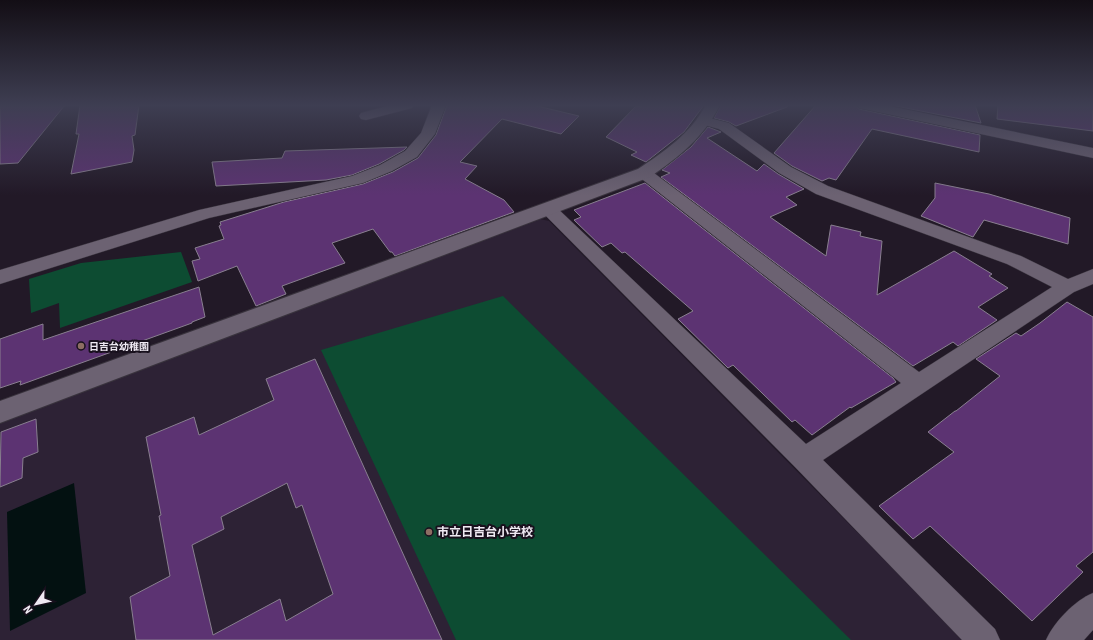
<svg xmlns="http://www.w3.org/2000/svg" width="1093" height="640" viewBox="0 0 1093 640" font-family="'Roboto Condensed','Noto Sans JP',sans-serif">
	<style>
		.built { fill: #2d2235 }
		.green { fill: #0d4c32 }
		.water { fill: #031111 }
		.building { fill: #5c3372; stroke: #897f90; fill-rule: evenodd }
		.lines { fill: none; stroke-linecap: round; stroke-linejoin: round }
		.minor-casing { stroke: #39333d; stroke-width: 1 }
		.tertiary-casing { stroke: #39333d; stroke-width: 2 }
		.minor { fill: #6c6272; fill-rule: evenodd }
		.tertiary { fill: #6c6272; fill-rule: evenodd }
		.education-dot { fill: #8d6e63; stroke: #18101d; stroke-width: 1.5 }
		.labels { text-anchor: middle; dominant-baseline: central; stroke-width: 4; stroke-linejoin: round; paint-order: stroke }
		.poi-label { font-size: 10px; font-weight: bold; fill: #efeaf3; stroke: #18101d; text-anchor: start }
		.near-poi-label { font-size: 12px; font-weight: bold; fill: #efeaf3; stroke: #18101d; text-anchor: start }
	</style>
	<rect width="100%" height="100%" fill="#221927"/>
	<path class="built" d="M 540,219 L 549,221 L 964,640 L 0,640 L 0,424 L 1,422 Z"/>
	<g class="green">
		<path d="M 181,252 L 192,282 L 60,328 L 59,303 L 31,313 L 29,279 L 81,263 Z"/>
		<path d="M 503,296 L 851,640 L 456,640 L 321,350 Z"/>
	</g>
	<path class="water" d="M 74,483 L 86,593 L 10,631 L 7,512 Z"/>
	<g class="building">
		<path d="M 0,105 L 65,105 L 18,163 L 0,164 Z"/>
		<path d="M 80,105 L 139,105 L 135,135 L 132,136 L 134,150 L 132,162 L 71,174 L 79,134 L 76,134 Z"/>
		<path d="M 447,105 L 533,105 L 579,116 L 561,134 L 502,119 L 460,162 L 477,166 L 465,179 L 504,200 L 514,212 L 395,256 L 392,252 L 390,252 L 373,229 L 332,243 L 345,263 L 282,286 L 286,294 L 256,306 L 237,266 L 198,281 L 192,261 L 200,259 L 195,248 L 224,239 L 219,226 L 221,225 L 220,222 L 284,202 L 363,184 L 393,172 L 418,158 L 436,135 Z"/>
		<path d="M 643,105 L 704,105 L 684,132 L 646,162 L 631,155 L 637,152 L 606,137 L 636,106 L 641,107 Z"/>
		<path d="M 721,105 L 787,105 L 787,107 L 736,126 L 729,122 L 714,118 Z"/>
		<path d="M 816,105 L 856,105 L 859,109 L 980,135 L 979,152 L 872,129 L 836,180 L 829,178 L 822,181 L 792,166 L 774,153 Z"/>
		<path d="M 891,105 L 975,105 L 981,123 Z"/>
		<path d="M 998,105 L 1093,105 L 1093,131 L 997,119 Z"/>
		<path d="M 708,127 L 721,132 L 707,138 L 757,171 L 764,164 L 778,174 L 804,189 L 786,197 L 797,205 L 770,217 L 826,256 L 831,225 L 861,232 L 860,236 L 882,241 L 877,295 L 954,251 L 992,274 L 989,276 L 1008,288 L 978,307 L 997,320 L 958,346 L 953,342 L 913,366 L 661,177 L 670,173 L 662,170 L 691,147 Z"/>
		<path d="M 407,147 L 404,150 L 379,164 L 352,175 L 326,180 L 216,186 L 212,162 L 282,158 L 285,151 Z"/>
		<path d="M 645,183 L 893,378 L 896,382 L 851,408 L 850,407 L 812,435 L 795,420 L 792,422 L 733,365 L 728,368 L 678,319 L 693,311 L 625,252 L 622,253 L 611,243 L 602,247 L 574,220 L 581,217 L 574,210 Z"/>
		<path d="M 935,183 L 989,194 L 1070,218 L 1068,244 L 984,220 L 973,237 L 921,216 L 935,198 Z"/>
		<path d="M 199,287 L 205,317 L 192,322 L 192,323 L 20,385 L 21,381 L 0,388 L 0,339 L 43,324 L 43,340 Z"/>
		<path d="M 1067,302 L 1093,317 L 1093,552 L 1076,566 L 1083,572 L 1032,621 L 930,526 L 913,539 L 879,506 L 954,452 L 928,432 L 955,411 L 956,411 L 1000,376 L 976,359 L 1016,333 L 1021,336 L 1040,323 Z"/>
		<path d="M 315,359 L 442,640 L 136,640 L 130,597 L 170,576 L 159,516 L 161,515 L 146,437 L 194,417 L 199,435 L 274,400 L 266,379 ZM 287,483 L 296,508 L 302,505 L 333,594 L 286,621 L 280,599 L 213,635 L 192,545 L 224,529 L 221,517 Z"/>
		<path d="M 36,419 L 38,452 L 23,458 L 22,478 L 0,487 L 1,432 Z"/>
	</g>
	<g class="lines">
		<g class="minor-casing">
			<g id="minor">
				<path d="M 391,105 L 414,105 L 412,108 L 366,120 L 361,119 L 359,116 L 361,113 Z"/>
				<path d="M 432,105 L 446,105 L 435,134 L 417,157 L 392,171 L 363,183 L 209,218 L 0,284 L 0,270 L 199,210 L 352,176 L 380,165 L 405,151 L 421,133 Z"/>
				<path d="M 857,105 L 884,105 L 1093,148 L 1093,158 L 864,109 L 859,108 Z"/>
				<path d="M 706,117 L 729,123 L 791,167 L 828,186 L 1021,256 L 1068,279 L 1093,269 L 1093,284 L 1074,292 L 823,460 L 995,629 L 1000,640 L 962,640 L 795,467 L 540,210 L 543,206 L 549,205 L 555,206 L 806,444 L 901,383 L 638,176 L 636,173 L 638,170 L 644,168 L 650,170 L 919,372 L 1052,287 L 1007,264 L 816,194 L 779,173 L 719,129 L 701,124 L 699,121 L 701,118 Z"/>
				<path d="M 1093,593 L 1093,630 L 1084,640 L 1046,640 C 1054,622 1075,600 1093,593 Z"/>
			</g>
		</g>
		<g class="tertiary-casing">
			<path id="tertiary" d="M 706,105 L 720,105 C 703,138 680,156 650,177 L 0,423 L 0,401 L 638,169 C 665,151 690,134 706,105 Z"/>
		</g>
		<use href="#minor" class="minor"/>
		<use href="#tertiary" class="tertiary"/>
	</g>
	<linearGradient id="sky" x2="0" y2="1"><stop stop-color="#130e15"/><stop offset="0.54" stop-color="#3e3e52"/><stop offset="1" stop-color="#3e3e52" stop-opacity="0"/></linearGradient>
	<rect width="1093" height="195" fill="url(#sky)"/>
	<g class="education-dot">
		<circle cx="81" cy="346" r="4"/>
		<circle cx="429" cy="532" r="4"/>
	</g>
	<g class="labels">
		<g class="poi-label">
			<text x="89" y="346">日吉台幼稚園</text>
		</g>
		<g class="near-poi-label">
			<text x="437" y="532">市立日吉台小学校</text>
		</g>
	</g>
	<g transform="translate(36 604) rotate(236)" stroke="#18101d" stroke-width="3" paint-order="stroke">
	<path d="M0-3L7 15L0 10L-7 15Z" fill="#efeaf3"/>
	<text y="-6" font-size="11" font-weight="bold" text-anchor="middle" fill="#efeaf3">N</text>
	</g>
</svg>
